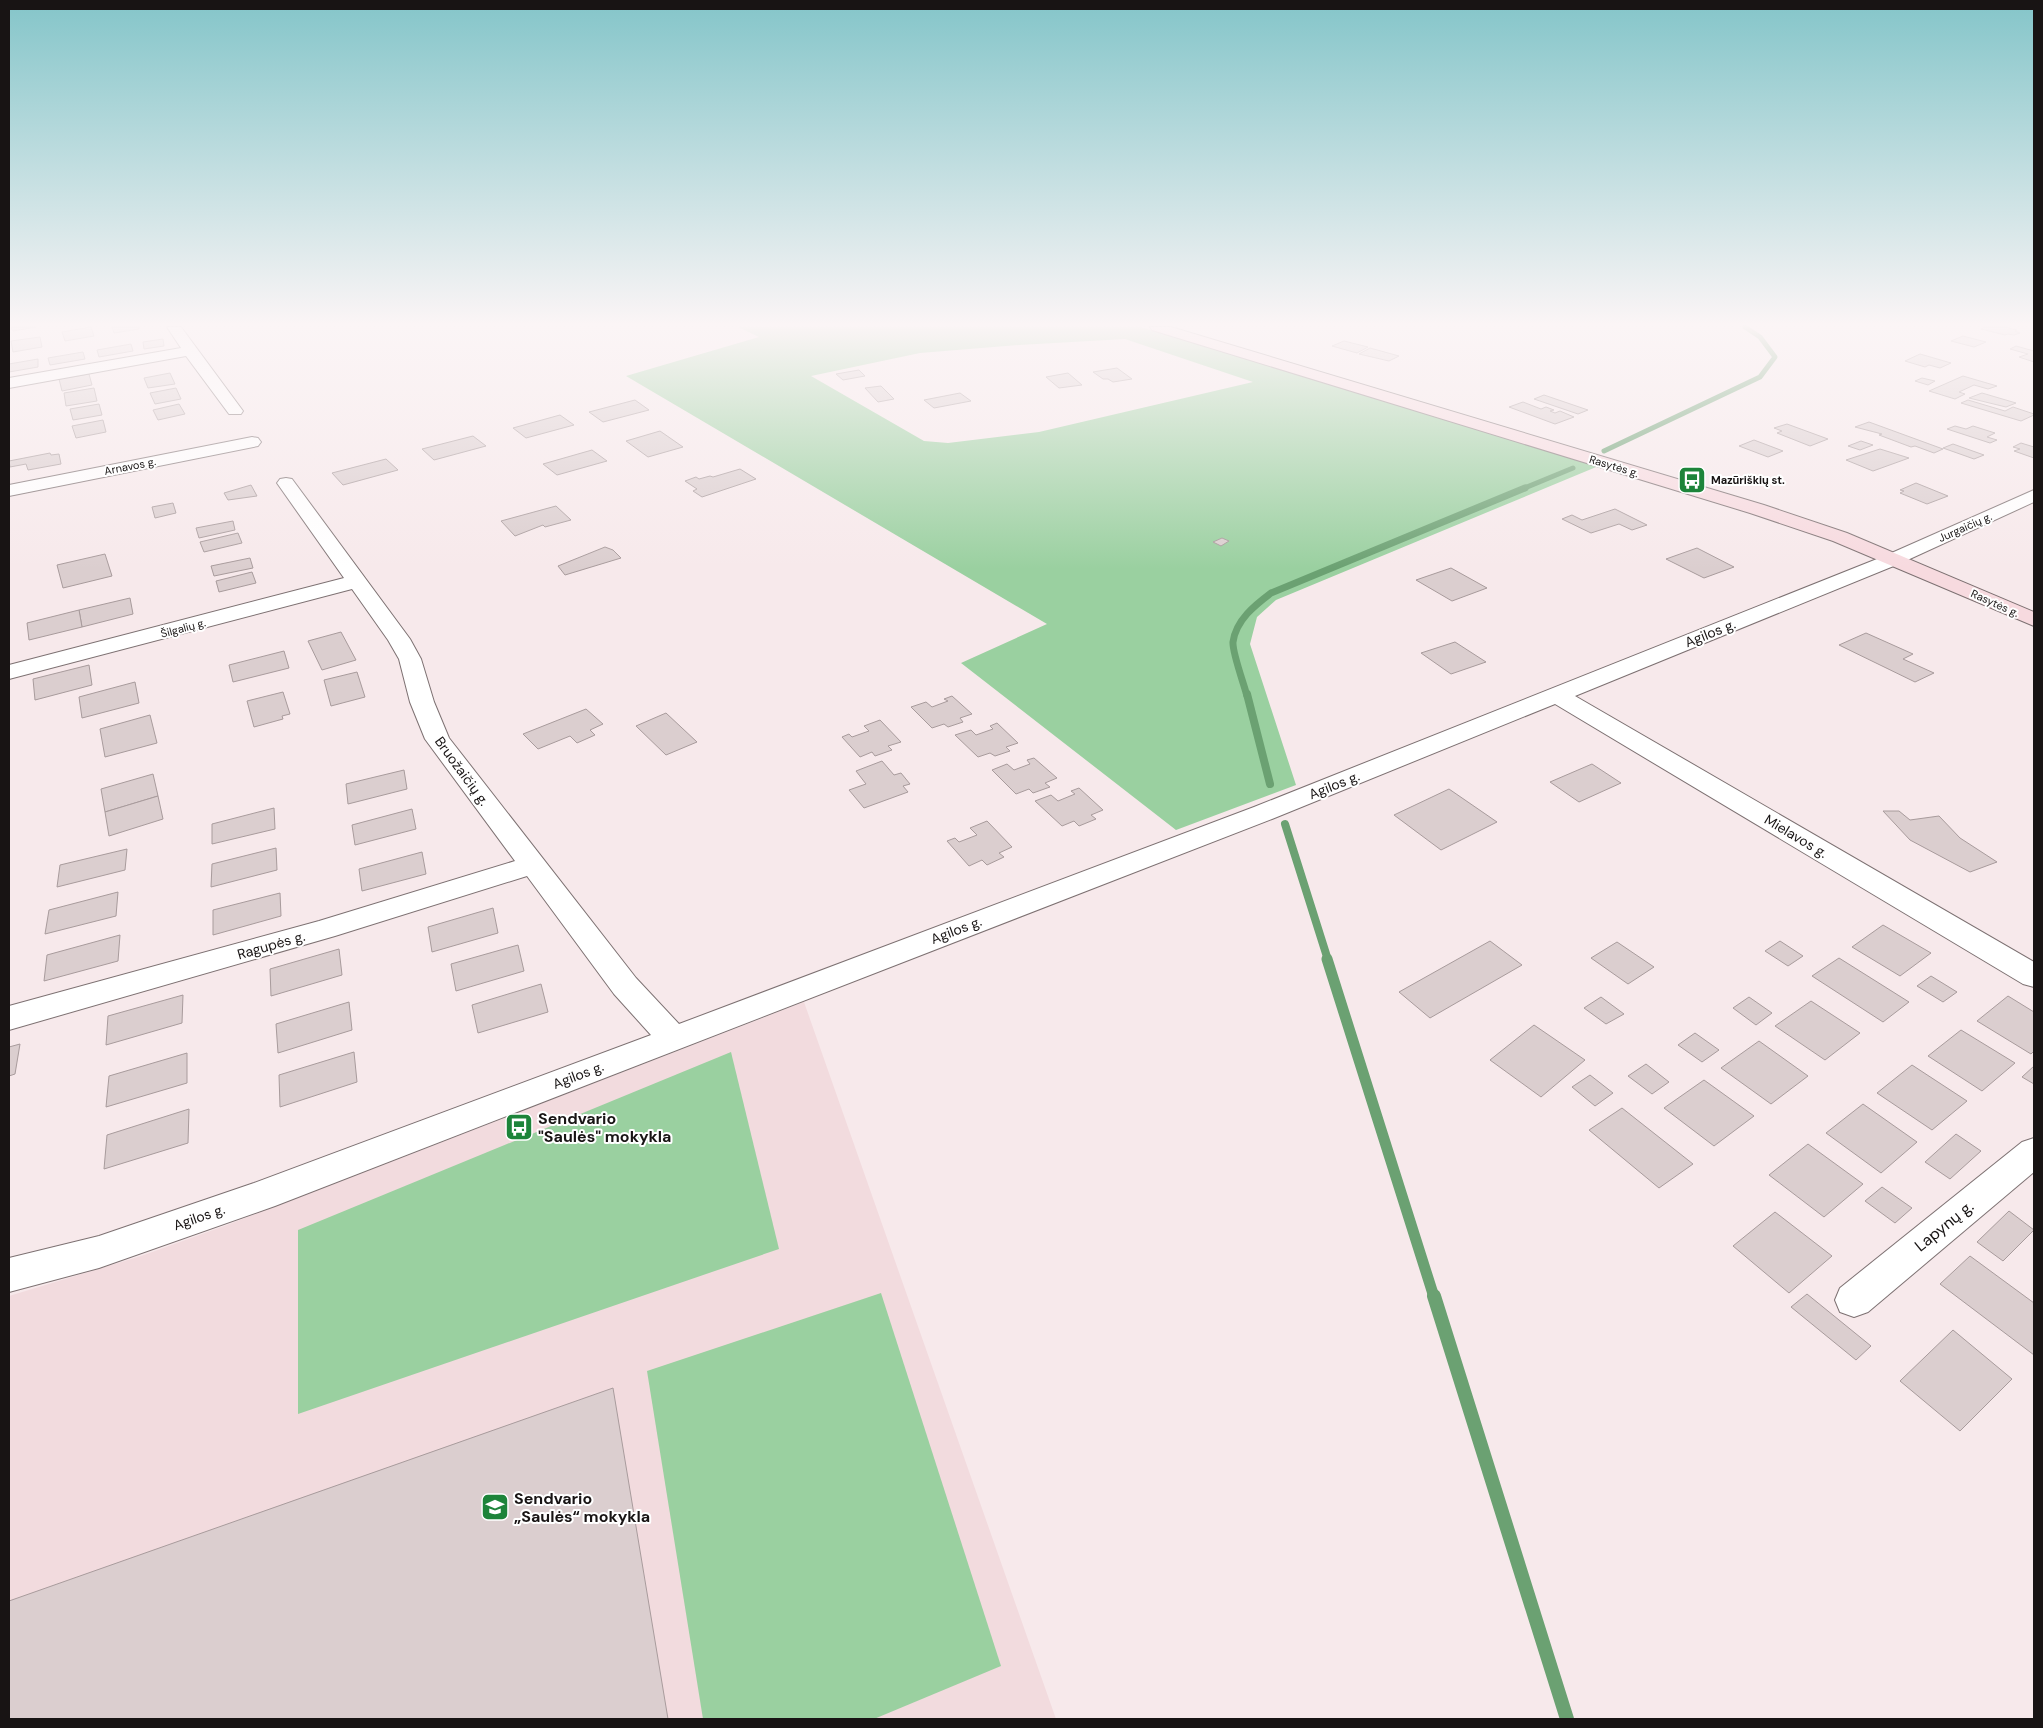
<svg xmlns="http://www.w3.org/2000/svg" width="2043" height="1728" viewBox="0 0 2043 1728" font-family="'DM Sans',sans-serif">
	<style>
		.built { fill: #f2dbde }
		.green { fill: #9ad0a0; fill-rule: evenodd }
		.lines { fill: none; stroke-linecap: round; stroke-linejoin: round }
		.stream-far4 { stroke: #6ba172; stroke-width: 5 }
		.stream-far3 { stroke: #6ba172; stroke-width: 7 }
		.stream-far2 { stroke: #6ba172; stroke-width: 8 }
		.stream-far1 { stroke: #6ba172; stroke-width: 11 }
		.stream { stroke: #6ba172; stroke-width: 14 }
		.building { fill: #dbcecf; stroke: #a89b9c }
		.minor-casing { stroke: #7d7172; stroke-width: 2 }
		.secondary-casing { stroke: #7d7172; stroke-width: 2 }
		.minor { fill: #fff; fill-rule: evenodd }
		.secondary { fill: #f7dadf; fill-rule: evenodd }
		.labels { text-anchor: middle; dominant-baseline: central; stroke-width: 4; stroke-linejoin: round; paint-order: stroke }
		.far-street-label { font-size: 11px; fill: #181414; stroke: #fff }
		.far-poi-label { font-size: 11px; font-weight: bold; fill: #181414; stroke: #fff; text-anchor: start }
		.street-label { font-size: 14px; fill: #181414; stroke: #fff }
		.near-poi-label { font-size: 16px; font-weight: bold; fill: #181414; stroke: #fff; text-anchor: start }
		.near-street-label { font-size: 16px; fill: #181414; stroke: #fff }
	</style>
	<rect width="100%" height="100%" fill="#f7e9eb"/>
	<path class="built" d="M 804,1002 L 1056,1719 L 9,1719 L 9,1296 L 141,1256 L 227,1225 Z"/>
	<g class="green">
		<path d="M 738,327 L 1141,327 L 1601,465 L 1276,600 L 1257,617 L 1250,644 L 1296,785 L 1176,830 L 961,663 L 1047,624 L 626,376 L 759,337 ZM 1125,339 L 1253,382 L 1039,432 L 948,443 L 924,441 L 811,376 L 920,353 L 1019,345 Z"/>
		<path d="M 731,1052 L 779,1249 L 298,1414 L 298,1230 Z"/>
		<path d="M 881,1293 L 1001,1666 L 874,1719 L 703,1719 L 647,1371 Z"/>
	</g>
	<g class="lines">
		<g class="stream-far4">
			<path d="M 1604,451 L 1760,377 L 1775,357 L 1760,337 L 1745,327"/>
			<path d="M 1522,489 L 1573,468"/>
		</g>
		<path class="stream-far3" d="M 1247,696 C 1244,684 1232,652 1233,642 C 1236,620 1255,605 1271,593 L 1525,488"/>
		<g class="stream-far2">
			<path d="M 1247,694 L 1270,784"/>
			<path d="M 1285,824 L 1328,960"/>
		</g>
		<path class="stream-far1" d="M 1327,959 L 1434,1297"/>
		<path class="stream" d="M 1434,1296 L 1567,1719"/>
	</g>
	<g class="building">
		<path d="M 11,327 L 36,327 L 13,331 Z"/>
		<path d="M 91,327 L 94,336 L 65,341 L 62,332 Z"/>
		<path d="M 112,327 L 139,327 L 139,329 L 114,333 Z"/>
		<path d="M 1984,327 L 2005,327 L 2017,330 L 2015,331 L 2020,333 L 2014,335 L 2008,334 L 2005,335 L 1981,329 L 1985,327 Z"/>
		<path d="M 1963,336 L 1986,342 L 1974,347 L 1951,341 Z"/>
		<path d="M 40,337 L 42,347 L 13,352 L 11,341 Z"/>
		<path d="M 163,339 L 164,346 L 144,349 L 143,342 Z"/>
		<path d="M 1344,341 L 1368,347 L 1357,353 L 1332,346 Z"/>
		<path d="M 131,344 L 133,351 L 99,357 L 97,350 Z"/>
		<path d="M 2016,346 L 2034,351 L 2034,362 L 2019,357 L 2028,354 L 2010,349 Z"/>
		<path d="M 1370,348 L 1399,356 L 1389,361 L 1359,354 Z"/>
		<path d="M 83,352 L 85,359 L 50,365 L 48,358 Z"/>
		<path d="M 1920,354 L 1951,363 L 1940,368 L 1929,365 L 1925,367 L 1905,361 Z"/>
		<path d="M 38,359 L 38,367 L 9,372 L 9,364 Z"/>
		<path d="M 1117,368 L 1132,379 L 1113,382 L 1108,379 L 1103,379 L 1093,372 Z"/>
		<path d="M 859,370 L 865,376 L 843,380 L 836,374 Z"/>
		<path d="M 170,373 L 175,384 L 148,388 L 144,378 Z"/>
		<path d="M 1068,373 L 1082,385 L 1059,388 L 1046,377 Z"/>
		<path d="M 89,374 L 92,385 L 62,391 L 59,379 Z"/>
		<path d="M 1963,376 L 1997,386 L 1988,389 L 1974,385 L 1959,392 L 1965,394 L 1955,399 L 1929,391 Z"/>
		<path d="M 1922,378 L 1935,381 L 1928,385 L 1915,381 Z"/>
		<path d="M 881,386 L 894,399 L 878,402 L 865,388 Z"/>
		<path d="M 94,388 L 97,401 L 66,406 L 64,393 Z"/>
		<path d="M 176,388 L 181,399 L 155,404 L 150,393 Z"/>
		<path d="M 960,393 L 971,401 L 934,408 L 924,400 Z"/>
		<path d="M 1982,393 L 2016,403 L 2006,407 L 1969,398 Z"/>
		<path d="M 1544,395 L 1588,410 L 1578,414 L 1534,399 Z"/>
		<path d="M 635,400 L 649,410 L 603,422 L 589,412 Z"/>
		<path d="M 1968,400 L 2005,411 L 2013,407 L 2034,414 L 2034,415 L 2021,421 L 1961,403 Z"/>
		<path d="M 1523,402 L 1541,409 L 1546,407 L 1554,410 L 1550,411 L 1555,413 L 1560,411 L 1574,417 L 1555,424 L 1509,407 Z"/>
		<path d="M 99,404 L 102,415 L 73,420 L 70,409 Z"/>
		<path d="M 179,404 L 185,414 L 158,420 L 153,410 Z"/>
		<path d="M 560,415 L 574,425 L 526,438 L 513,428 Z"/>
		<path d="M 103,420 L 106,432 L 76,438 L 72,426 Z"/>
		<path d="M 1869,422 L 1943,449 L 1934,453 L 1915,446 L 1911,447 L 1879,435 L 1882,434 L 1855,427 Z"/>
		<path d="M 1787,424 L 1828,439 L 1810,446 L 1777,433 L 1782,431 L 1774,428 Z"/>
		<path d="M 1955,426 L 1966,429 L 1973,426 L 1995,433 L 1987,437 L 1997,440 L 1990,443 L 1947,429 Z"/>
		<path d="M 660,431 L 683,447 L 648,457 L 626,441 Z"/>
		<path d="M 473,436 L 486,446 L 434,460 L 422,449 Z"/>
		<path d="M 1754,440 L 1783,451 L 1768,457 L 1739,446 Z"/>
		<path d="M 1861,441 L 1873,445 L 1860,450 L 1848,446 Z"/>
		<path d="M 2021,443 L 2034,447 L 2034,458 L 2014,451 L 2020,449 L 2013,447 Z"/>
		<path d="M 1953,444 L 1984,455 L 1974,459 L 1943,448 Z"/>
		<path d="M 1880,449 L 1909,458 L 1873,471 L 1846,460 Z"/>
		<path d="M 592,450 L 607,461 L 557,475 L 543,464 Z"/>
		<path d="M 50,453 L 51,455 L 59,454 L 61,464 L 28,470 L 26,464 L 10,467 L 9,461 Z"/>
		<path d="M 386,459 L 398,470 L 343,485 L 332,473 Z"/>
		<path d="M 740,469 L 756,479 L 702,497 L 693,491 L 697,489 L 685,481 L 696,477 L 699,479 L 710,476 L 713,477 Z"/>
		<path d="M 1916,483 L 1948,496 L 1927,504 L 1900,493 L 1904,491 L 1900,490 Z"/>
		<path d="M 251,485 L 257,496 L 228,500 L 224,493 Z"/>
		<path d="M 173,503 L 176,513 L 155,518 L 152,507 Z"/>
		<path d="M 556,506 L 571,520 L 545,527 L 543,525 L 515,536 L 501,521 Z"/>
		<path d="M 1615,509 L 1647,525 L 1632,530 L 1619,524 L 1591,533 L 1562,519 L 1572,515 L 1582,520 Z"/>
		<path d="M 233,521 L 235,530 L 199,538 L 196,528 Z"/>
		<path d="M 238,533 L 242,543 L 204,552 L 200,542 Z"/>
		<path d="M 1222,538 L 1229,541 L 1221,546 L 1213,542 Z"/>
		<path d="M 605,547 L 613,550 L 621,558 L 565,575 L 558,566 Z"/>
		<path d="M 1697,548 L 1734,567 L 1704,578 L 1666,559 Z"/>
		<path d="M 105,554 L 112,576 L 63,588 L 57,565 Z"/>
		<path d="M 250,558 L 253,568 L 214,576 L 211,566 Z"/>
		<path d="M 1451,568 L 1487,588 L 1452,601 L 1416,580 Z"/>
		<path d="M 252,572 L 256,583 L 219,592 L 216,581 Z"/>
		<path d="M 130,598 L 133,614 L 82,627 L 79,610 Z"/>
		<path d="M 79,610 L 82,627 L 29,640 L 27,623 Z"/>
		<path d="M 341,632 L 356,660 L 322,670 L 308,641 Z"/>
		<path d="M 1866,633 L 1913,654 L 1903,659 L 1934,673 L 1915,682 L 1839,645 Z"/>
		<path d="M 1455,642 L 1486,662 L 1451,674 L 1421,653 Z"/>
		<path d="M 284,651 L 289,668 L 233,682 L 229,665 Z"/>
		<path d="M 89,665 L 92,685 L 35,700 L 33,679 Z"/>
		<path d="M 357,672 L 365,697 L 331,706 L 324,680 Z"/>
		<path d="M 135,682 L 139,703 L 82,718 L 79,697 Z"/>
		<path d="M 283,692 L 290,714 L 282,716 L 283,719 L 254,727 L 247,701 Z"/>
		<path d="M 952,696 L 972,714 L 960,718 L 963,722 L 948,727 L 944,724 L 932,728 L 911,707 L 926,702 L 932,707 L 948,701 L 944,699 Z"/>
		<path d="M 586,709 L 603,724 L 590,730 L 595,735 L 577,743 L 570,736 L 538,749 L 523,734 Z"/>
		<path d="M 666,713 L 697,742 L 666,755 L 636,726 Z"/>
		<path d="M 150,715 L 157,743 L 105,757 L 100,729 Z"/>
		<path d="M 880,720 L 901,742 L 888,746 L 892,750 L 875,756 L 872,752 L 860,757 L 842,737 L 849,734 L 852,737 L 869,731 L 864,726 Z"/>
		<path d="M 997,723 L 1018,743 L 1006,747 L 1010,751 L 995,756 L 990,753 L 978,757 L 955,735 L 971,730 L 976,735 L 993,729 L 990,726 Z"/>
		<path d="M 1034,758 L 1057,778 L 1045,783 L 1050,787 L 1033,793 L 1029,789 L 1016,794 L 992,770 L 1007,764 L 1014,770 L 1030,764 L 1027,760 Z"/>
		<path d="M 882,761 L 894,775 L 901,773 L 910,784 L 903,786 L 908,792 L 864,808 L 849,790 L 866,784 L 856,771 Z"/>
		<path d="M 1592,764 L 1621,783 L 1579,802 L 1550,782 Z"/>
		<path d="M 404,770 L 407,789 L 348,804 L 346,784 Z"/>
		<path d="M 153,774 L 158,796 L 105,812 L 101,789 Z"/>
		<path d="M 1079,788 L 1103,810 L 1091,815 L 1096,819 L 1079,826 L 1074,821 L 1062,826 L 1035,801 L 1051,795 L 1058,801 L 1075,794 L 1071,791 Z"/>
		<path d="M 1449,789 L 1497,822 L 1441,850 L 1394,815 Z"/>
		<path d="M 158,796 L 163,819 L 109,836 L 105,812 Z"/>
		<path d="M 274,808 L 275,829 L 212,844 L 212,824 Z"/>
		<path d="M 412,809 L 416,829 L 355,845 L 352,825 Z"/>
		<path d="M 1883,811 L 1899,811 L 1910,820 L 1939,816 L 1960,838 L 1997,862 L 1970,872 L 1910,840 Z"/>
		<path d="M 987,821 L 1012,847 L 999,853 L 1004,857 L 987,865 L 982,860 L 969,866 L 947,841 L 955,838 L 959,842 L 977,835 L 970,828 Z"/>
		<path d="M 276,848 L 277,870 L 211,887 L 212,864 Z"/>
		<path d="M 127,849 L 125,870 L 57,887 L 60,865 Z"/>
		<path d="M 422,852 L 426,874 L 362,891 L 359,869 Z"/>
		<path d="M 118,892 L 116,916 L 45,934 L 49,910 Z"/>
		<path d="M 280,893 L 281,916 L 213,935 L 213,910 Z"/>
		<path d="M 493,908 L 498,933 L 432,952 L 428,927 Z"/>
		<path d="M 1883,925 L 1931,953 L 1900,976 L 1852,947 Z"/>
		<path d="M 120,935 L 118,961 L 44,981 L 47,955 Z"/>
		<path d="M 1490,941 L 1522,965 L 1430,1018 L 1399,992 Z"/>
		<path d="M 1780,941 L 1803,956 L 1788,966 L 1765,951 Z"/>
		<path d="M 1617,942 L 1654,967 L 1628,984 L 1591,958 Z"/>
		<path d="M 518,945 L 524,971 L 456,991 L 451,964 Z"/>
		<path d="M 339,949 L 342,975 L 271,996 L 270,969 Z"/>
		<path d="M 1839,958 L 1909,1002 L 1883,1022 L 1812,976 Z"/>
		<path d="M 1931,976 L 1957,992 L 1943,1002 L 1917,986 Z"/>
		<path d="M 541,984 L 548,1012 L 478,1033 L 472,1005 Z"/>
		<path d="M 183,995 L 182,1023 L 106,1045 L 108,1016 Z"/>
		<path d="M 2008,996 L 2034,1012 L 2034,1051 L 2031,1054 L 1977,1021 Z"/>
		<path d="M 1601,997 L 1624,1014 L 1606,1024 L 1584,1008 Z"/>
		<path d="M 1749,997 L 1772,1013 L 1756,1025 L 1733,1008 Z"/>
		<path d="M 1811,1001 L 1860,1033 L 1825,1060 L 1775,1026 Z"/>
		<path d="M 349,1002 L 352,1030 L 278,1053 L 276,1024 Z"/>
		<path d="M 1534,1025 L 1585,1060 L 1541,1097 L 1490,1060 Z"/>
		<path d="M 1961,1030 L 2015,1063 L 1982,1091 L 1928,1056 Z"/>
		<path d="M 1695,1033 L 1719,1050 L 1702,1062 L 1678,1045 Z"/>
		<path d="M 1759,1041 L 1808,1076 L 1771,1104 L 1721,1068 Z"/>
		<path d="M 20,1044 L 15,1074 L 9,1076 L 9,1047 Z"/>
		<path d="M 354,1052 L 357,1082 L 280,1107 L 279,1075 Z"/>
		<path d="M 187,1053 L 187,1083 L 106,1107 L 109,1076 Z"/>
		<path d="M 1646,1064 L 1669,1082 L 1652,1094 L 1628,1076 Z"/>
		<path d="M 1912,1065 L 1967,1101 L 1932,1130 L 1877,1093 Z"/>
		<path d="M 2034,1066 L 2034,1084 L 2022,1077 Z"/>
		<path d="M 1590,1075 L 1613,1093 L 1595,1106 L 1572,1087 Z"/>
		<path d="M 1704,1080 L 1754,1116 L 1714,1146 L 1664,1108 Z"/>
		<path d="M 1863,1104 L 1917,1142 L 1881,1173 L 1826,1133 Z"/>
		<path d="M 1622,1108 L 1693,1164 L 1659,1188 L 1589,1130 Z"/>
		<path d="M 189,1109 L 188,1143 L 104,1169 L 107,1135 Z"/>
		<path d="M 1956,1134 L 1981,1151 L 1950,1179 L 1925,1162 Z"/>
		<path d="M 1808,1144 L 1863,1184 L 1824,1217 L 1769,1175 Z"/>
		<path d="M 1882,1187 L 1912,1208 L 1895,1223 L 1865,1201 Z"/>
		<path d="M 2009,1211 L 2034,1230 L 2003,1261 L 1977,1242 Z"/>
		<path d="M 1775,1212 L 1832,1256 L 1789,1293 L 1733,1246 Z"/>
		<path d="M 1970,1256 L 2034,1303 L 2034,1355 L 1940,1284 Z"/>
		<path d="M 1807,1294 L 1871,1346 L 1856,1360 L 1791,1307 Z"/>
		<path d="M 1953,1330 L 2012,1379 L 1960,1431 L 1900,1381 Z"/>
		<path d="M 613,1388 L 668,1719 L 9,1719 L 9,1601 Z"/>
	</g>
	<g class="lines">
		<g class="minor-casing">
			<g id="minor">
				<path d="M 167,327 L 181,327 L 243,411 L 241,414 L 229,414 L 186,356 L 9,388 L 9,378 L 181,348 Z"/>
				<path d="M 252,437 L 258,438 L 261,442 L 258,446 L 9,496 L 9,485 Z"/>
				<path d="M 286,478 L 292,479 L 410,639 L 421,659 L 434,702 L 449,738 L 636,978 L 679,1024 L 1254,807 L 1887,555 L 2034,490 L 2034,502 L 1901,563 L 1575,696 L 2034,962 L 2034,987 L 2023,984 L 1555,704 L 1272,819 L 275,1206 L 99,1268 L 9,1292 L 9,1258 L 99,1236 L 254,1183 L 651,1035 L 614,994 L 527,876 L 335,936 L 9,1030 L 9,1006 L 319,921 L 515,861 L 425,739 L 410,702 L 399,659 L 388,640 L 352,589 L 9,679 L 9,665 L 344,578 L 277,483 L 280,479 Z"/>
				<path d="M 2034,1138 L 2034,1172 L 1868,1312 L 1854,1317 L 1840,1312 L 1835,1300 L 1840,1288 L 2022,1142 Z"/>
			</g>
		</g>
		<g class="secondary-casing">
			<path id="secondary" d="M 1150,327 L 1171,327 L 1764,505 L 1847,533 L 2034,612 L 2034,626 L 1833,541 L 1750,513 L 1152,330 Z"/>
		</g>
		<use href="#minor" class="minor"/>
		<use href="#secondary" class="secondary"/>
	</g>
	<linearGradient id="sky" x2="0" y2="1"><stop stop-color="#84c5c9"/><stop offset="0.57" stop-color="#fbf5f6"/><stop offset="1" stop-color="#fbf5f6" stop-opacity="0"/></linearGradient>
	<rect width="2043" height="569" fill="url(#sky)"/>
	<defs>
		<g id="bus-square" transform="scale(1.4375)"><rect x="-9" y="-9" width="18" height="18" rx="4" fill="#1d843a" stroke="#fff"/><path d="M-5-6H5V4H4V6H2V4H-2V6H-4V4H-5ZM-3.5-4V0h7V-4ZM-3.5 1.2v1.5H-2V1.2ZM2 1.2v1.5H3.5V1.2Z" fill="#fff"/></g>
		<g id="school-square" transform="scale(1.4375)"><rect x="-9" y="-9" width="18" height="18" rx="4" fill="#1d843a" stroke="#fff"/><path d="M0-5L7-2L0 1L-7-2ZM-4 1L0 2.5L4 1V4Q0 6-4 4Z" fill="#fff"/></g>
	</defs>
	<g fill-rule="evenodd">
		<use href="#bus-square" x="1692" y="480"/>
		<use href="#bus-square" x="519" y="1127"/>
		<use href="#school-square" x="495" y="1507"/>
	</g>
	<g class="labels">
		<g class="far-street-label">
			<text transform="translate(130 466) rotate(-11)">Arnavos g.</text>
			<text transform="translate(1614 466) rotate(17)">Rasytės g.</text>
			<text transform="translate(1965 527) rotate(-24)">Jurgaičių g.</text>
			<text transform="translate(1995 603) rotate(24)">Rasytės g.</text>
			<text transform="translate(183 628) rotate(-15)">Šilgalių g.</text>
		</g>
		<g class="far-poi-label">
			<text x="1711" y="480">Mazūriškių st.</text>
		</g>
		<g class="street-label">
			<text transform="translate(1710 633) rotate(-22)">Agilos g.</text>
			<text transform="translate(462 771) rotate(54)">Bruožaičių g.</text>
			<text transform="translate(1334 785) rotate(-22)">Agilos g.</text>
			<text transform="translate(1796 836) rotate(31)">Mielavos g.</text>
			<text transform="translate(956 930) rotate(-21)">Agilos g.</text>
			<text transform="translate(271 945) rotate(-16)">Ragupės g.</text>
			<text transform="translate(578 1075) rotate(-21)">Agilos g.</text>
			<text transform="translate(199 1217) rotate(-19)">Agilos g.</text>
		</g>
		<g class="near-poi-label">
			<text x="538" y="1118">Sendvario<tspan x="538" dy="18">"Saulės" mokykla</tspan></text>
			<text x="514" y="1498">Sendvario<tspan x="514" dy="18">„Saulės“ mokykla</tspan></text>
		</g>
		<g class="near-street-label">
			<text transform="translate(1944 1226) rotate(-39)">Lapynų g.</text>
		</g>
	</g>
	<rect width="2043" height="1728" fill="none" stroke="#181414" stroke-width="20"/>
</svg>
